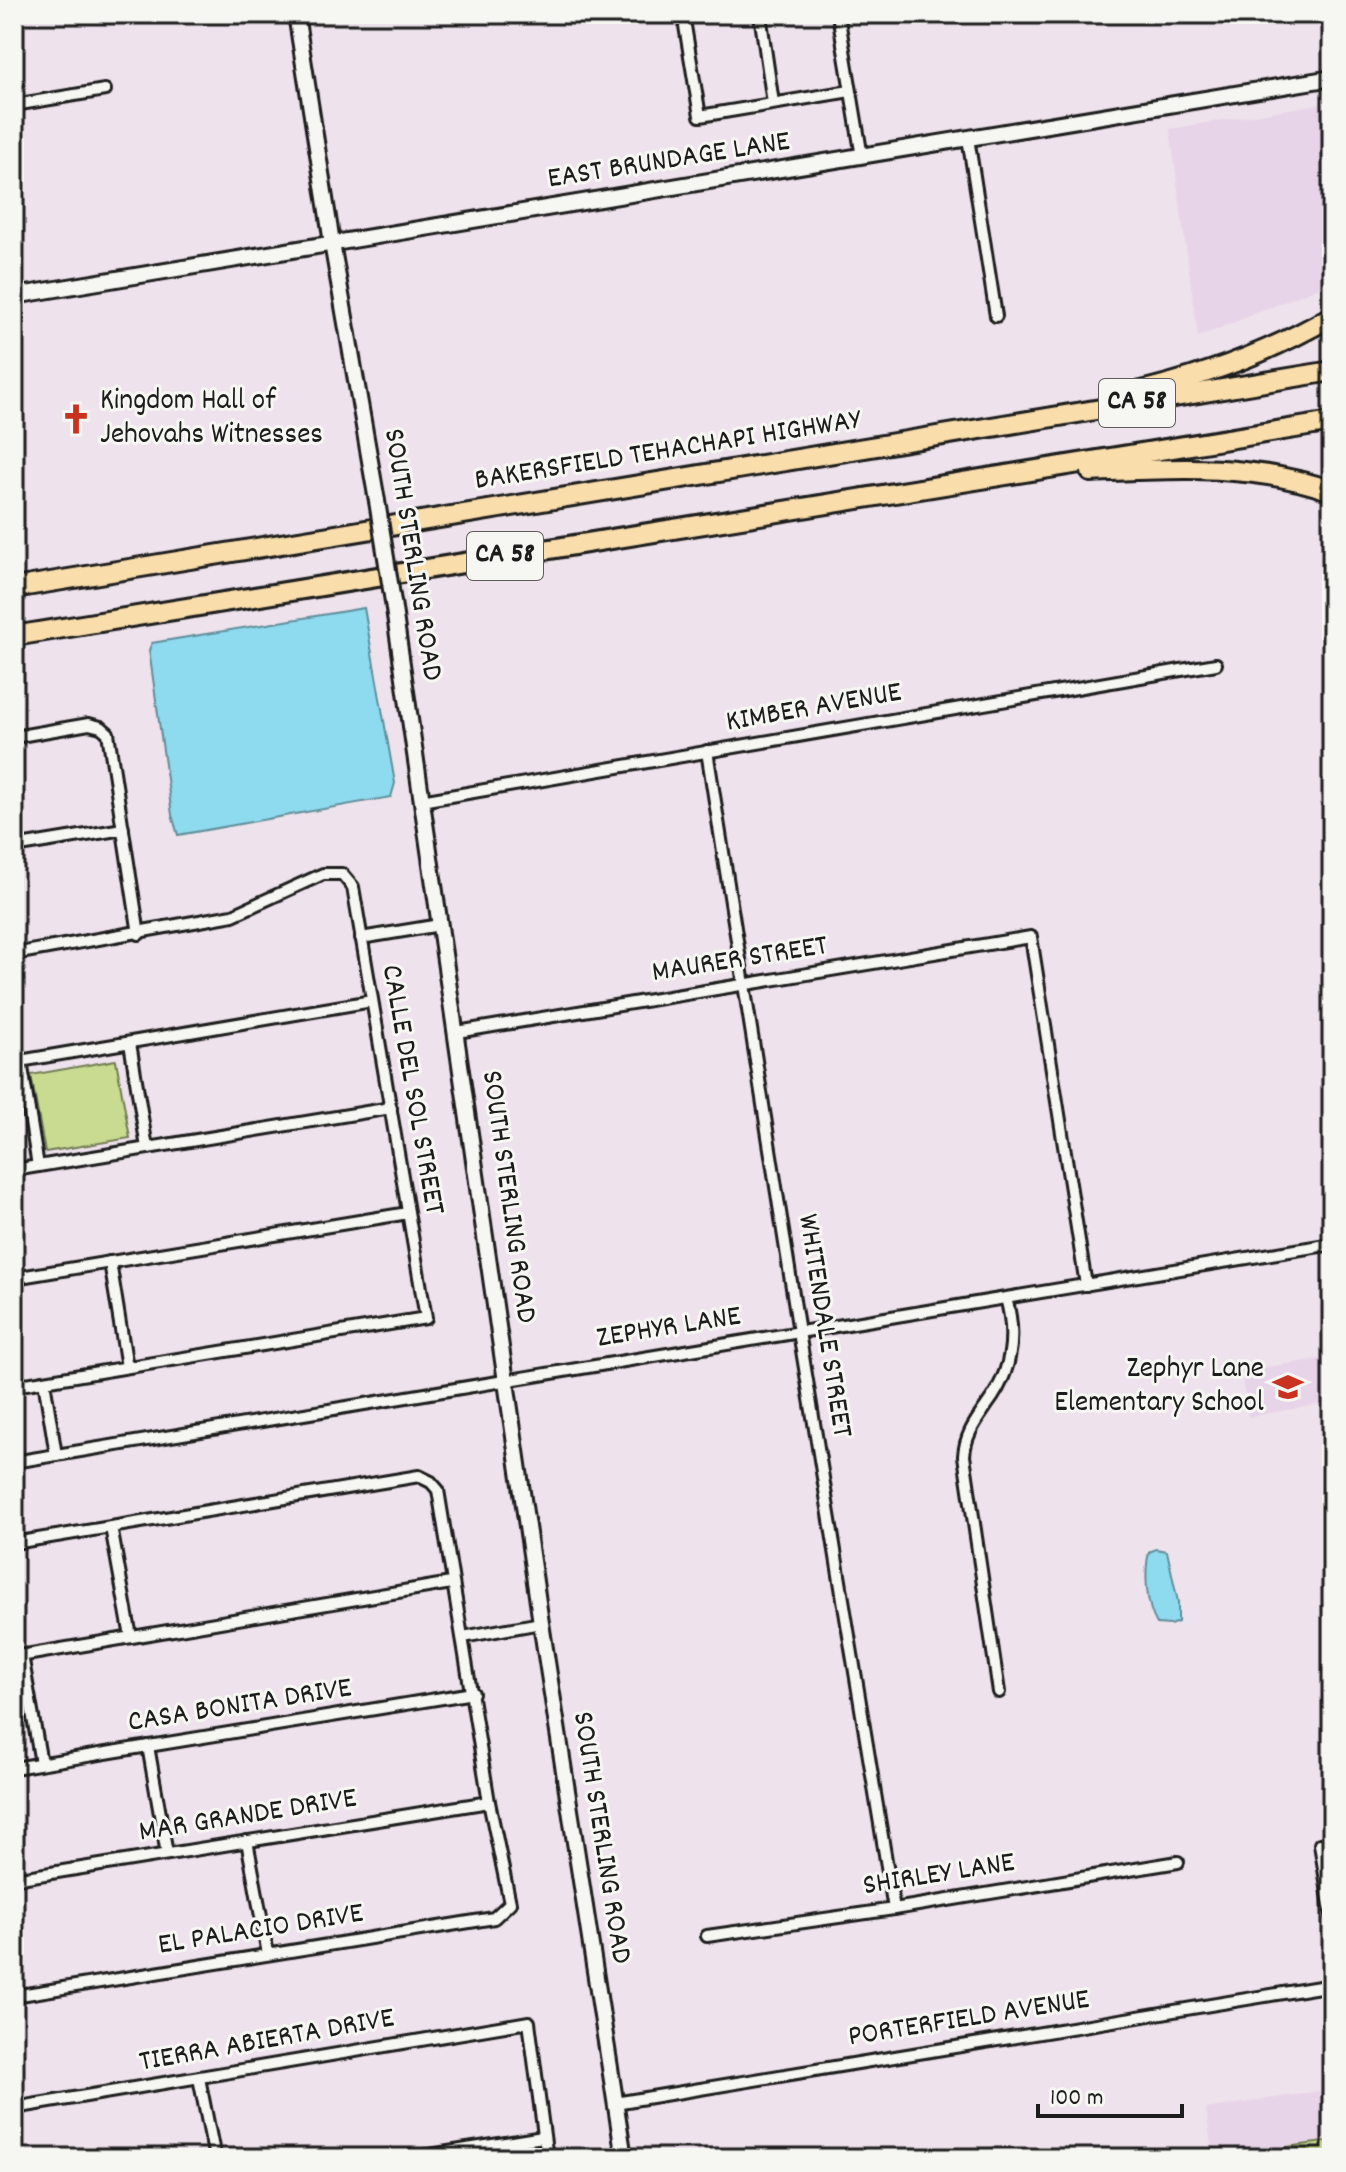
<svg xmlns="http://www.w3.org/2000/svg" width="1346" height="2172" viewBox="0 0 1346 2172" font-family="Dekko,sans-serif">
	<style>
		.built { fill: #e8d4e8 }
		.green { fill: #c8db90; stroke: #727c56; stroke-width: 2 }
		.water { fill: #8edaee; stroke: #608e9a; stroke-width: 2 }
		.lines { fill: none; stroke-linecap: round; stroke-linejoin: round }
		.street-casing { stroke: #1c1c1c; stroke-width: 16 }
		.secondary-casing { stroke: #1c1c1c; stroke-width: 20 }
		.highway-casing { stroke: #1c1c1c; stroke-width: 24 }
		.street { stroke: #f6f6f2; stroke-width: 10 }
		.secondary { stroke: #f6f6f2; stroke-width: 14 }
		.highway { stroke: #f9ddab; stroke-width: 18 }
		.secondary-bridge-casing { stroke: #1c1c1c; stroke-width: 20; stroke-linecap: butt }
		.secondary-bridge { stroke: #f6f6f2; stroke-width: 14 }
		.labels { text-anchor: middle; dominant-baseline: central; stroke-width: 6; stroke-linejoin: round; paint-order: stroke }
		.shield { fill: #f6f6f2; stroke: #5d5d5c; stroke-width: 2 }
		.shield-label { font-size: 28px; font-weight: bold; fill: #1c1c1c }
		.street-label { font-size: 30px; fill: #1c1c1c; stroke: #f6f6f2 }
		.poi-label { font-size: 30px; fill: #1c1c1c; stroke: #f6f6f2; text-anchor: start }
	</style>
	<rect width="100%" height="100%" fill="#eee2ec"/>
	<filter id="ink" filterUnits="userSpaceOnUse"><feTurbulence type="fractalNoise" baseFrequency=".0125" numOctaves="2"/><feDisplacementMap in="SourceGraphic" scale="16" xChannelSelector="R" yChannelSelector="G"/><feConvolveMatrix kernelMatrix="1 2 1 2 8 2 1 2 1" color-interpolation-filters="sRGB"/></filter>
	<g filter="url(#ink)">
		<g class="built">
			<path d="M 1332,102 L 1332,282 L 1198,337 L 1170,129 Z"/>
			<path d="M 1332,1357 L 1332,1402 L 1248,1417 L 1241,1371 Z"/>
			<path d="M 1332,2089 L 1332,2158 L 1213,2158 L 1206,2109 Z"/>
		</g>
		<g class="green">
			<path d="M 116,1060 L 130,1138 L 45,1152 L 31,1075 Z"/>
			<path d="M 1332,2141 L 1332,2158 L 1278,2158 L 1277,2153 L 1287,2147 Z"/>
		</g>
		<g class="water">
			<path d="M 364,608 L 395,783 L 391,797 L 178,835 L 172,815 L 149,650 L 152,643 Z"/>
			<path d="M 1156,1549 L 1167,1551 L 1178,1602 L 1178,1622 L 1170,1625 L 1157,1624 C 1146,1606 1144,1572 1149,1552 Z"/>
		</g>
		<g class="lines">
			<g class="street-casing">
				<g id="street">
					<path d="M 683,14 L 700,116 L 850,91"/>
					<path d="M 760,14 L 773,103"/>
					<path d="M 838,14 L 862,157"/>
					<path d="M 14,105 L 105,90"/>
					<path d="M 968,138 L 996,316"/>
					<path d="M 14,737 L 89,724 L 101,727 L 108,733 L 139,934"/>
					<path d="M 707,751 L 799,1332 L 894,1909"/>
					<path d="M 421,801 L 1216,664"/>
					<path d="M 14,847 L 123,829"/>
					<path d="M 361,938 L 440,925"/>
					<path d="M 14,954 L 233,915 L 323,874 L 342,874 L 353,887 L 426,1318 L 14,1386"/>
					<path d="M 457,1032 L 1031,937 L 1086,1285"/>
					<path d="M 130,1043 L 147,1148"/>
					<path d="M 21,1061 L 38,1166"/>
					<path d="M 14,1062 L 372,1001"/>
					<path d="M 14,1170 L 391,1108"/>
					<path d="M 110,1262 L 127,1367"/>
					<path d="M 14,1278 L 408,1213"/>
					<path d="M 44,1381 L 56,1455"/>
					<path d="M 14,1462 L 1332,1244"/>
					<path d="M 111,1527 L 131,1637"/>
					<path d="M 14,1543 L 419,1476 L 431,1482 L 438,1490 L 489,1802 L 510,1903 L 494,1918 L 14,1996"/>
					<path d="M 463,1637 L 541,1623"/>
					<path d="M 22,1655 L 41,1763"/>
					<path d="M 14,1657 L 451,1583"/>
					<path d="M 999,1692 L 964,1456 C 965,1435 976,1421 987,1405 C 1012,1372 1017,1337 1006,1298"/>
					<path d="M 148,1746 L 167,1854"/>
					<path d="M 14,1768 L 473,1693"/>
					<path d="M 247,1841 L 268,1954"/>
					<path d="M 1320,1844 L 1332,1918"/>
					<path d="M 14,1879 L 489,1802"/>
					<path d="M 707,1936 L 894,1909 L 1178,1862"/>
					<path d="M 199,2078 L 215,2158"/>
					<path d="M 615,2103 L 1332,1985"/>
					<path d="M 14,2108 L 529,2022 L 547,2158"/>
					<path d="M 410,2158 L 543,2137"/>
				</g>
			</g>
			<g class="secondary-casing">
				<g id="secondary">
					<path d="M 296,14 L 332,243 L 377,501"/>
					<path d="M 14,296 L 1332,78"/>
					<path d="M 393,602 L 541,1623 L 624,2158"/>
				</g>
			</g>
			<g class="highway-casing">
				<g id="highway">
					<path d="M 1128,394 C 1199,378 1269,353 1332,316"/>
					<path d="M 1091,472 C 1173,468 1253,463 1332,491"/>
					<path d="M 14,588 L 1332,371"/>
					<path d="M 14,636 L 1332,422"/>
				</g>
			</g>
			<use href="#street" class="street"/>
			<use href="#secondary" class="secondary"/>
			<use href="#highway" class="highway"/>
			<g class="secondary-bridge-casing">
				<path id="secondary-bridge" d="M 377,501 L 393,602"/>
			</g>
			<use href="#secondary-bridge" class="secondary-bridge"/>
		</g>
	</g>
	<defs>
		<g id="church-bare" transform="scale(2.4)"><path d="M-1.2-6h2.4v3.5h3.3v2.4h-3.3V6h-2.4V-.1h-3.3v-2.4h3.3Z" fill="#c8321e" stroke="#f6f6f2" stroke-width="2.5" paint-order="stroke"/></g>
		<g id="school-bare" transform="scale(2.4)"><path d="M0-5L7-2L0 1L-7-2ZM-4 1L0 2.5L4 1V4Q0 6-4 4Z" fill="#c8321e" stroke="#f6f6f2" stroke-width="2.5" paint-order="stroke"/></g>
	</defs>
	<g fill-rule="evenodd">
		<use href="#church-bare" x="76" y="419"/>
		<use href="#school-bare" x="1288" y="1387"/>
	</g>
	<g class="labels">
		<g class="shield">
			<rect x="1099" y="379" width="76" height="48" rx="6"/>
			<rect x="467" y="532" width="76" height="48" rx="6"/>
		</g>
		<g class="shield-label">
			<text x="1137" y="403">CA 58</text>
			<text x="505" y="556">CA 58</text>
		</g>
		<g class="street-label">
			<text transform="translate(669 162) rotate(-9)">EAST BRUNDAGE LANE</text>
			<text transform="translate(668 452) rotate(-9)">BAKERSFIELD TEHACHAPI HIGHWAY</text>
			<text transform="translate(411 555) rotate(81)">SOUTH STERLING ROAD</text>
			<text transform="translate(814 709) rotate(-10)">KIMBER AVENUE</text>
			<text transform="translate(740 961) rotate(-9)">MAURER STREET</text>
			<text transform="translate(411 1090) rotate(80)">CALLE DEL SOL STREET</text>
			<text transform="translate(507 1197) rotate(82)">SOUTH STERLING ROAD</text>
			<text transform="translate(823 1326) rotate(81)">WHITENDALE STREET</text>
			<text transform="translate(669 1329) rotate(-9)">ZEPHYR LANE</text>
			<text transform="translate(240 1707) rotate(-9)">CASA BONITA DRIVE</text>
			<text transform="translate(248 1817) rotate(-9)">MAR GRANDE DRIVE</text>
			<text transform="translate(600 1838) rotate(81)">SOUTH STERLING ROAD</text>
			<text transform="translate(939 1876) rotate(-9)">SHIRLEY LANE</text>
			<text transform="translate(261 1931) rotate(-9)">EL PALACIO DRIVE</text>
			<text transform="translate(969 2020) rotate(-9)">PORTERFIELD AVENUE</text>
			<text transform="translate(267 2042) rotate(-10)">TIERRA ABIERTA DRIVE</text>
		</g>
		<g class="poi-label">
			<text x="100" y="402">Kingdom Hall of<tspan x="100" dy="34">Jehovahs Witnesses</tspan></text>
			<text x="1264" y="1370" text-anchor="end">Zephyr Lane<tspan x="1264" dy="34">Elementary School</tspan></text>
		</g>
	</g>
	<rect width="1346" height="2172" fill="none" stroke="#f6f6f2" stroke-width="48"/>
	<rect x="24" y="24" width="1298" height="2124" fill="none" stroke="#1c1c1c" stroke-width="3" filter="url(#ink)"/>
	<path d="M1038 2104v12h144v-12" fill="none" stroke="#1c1c1c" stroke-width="4"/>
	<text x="1050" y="2104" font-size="24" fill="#1c1c1c" stroke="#f6f6f2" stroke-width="6" paint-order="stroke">100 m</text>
</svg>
